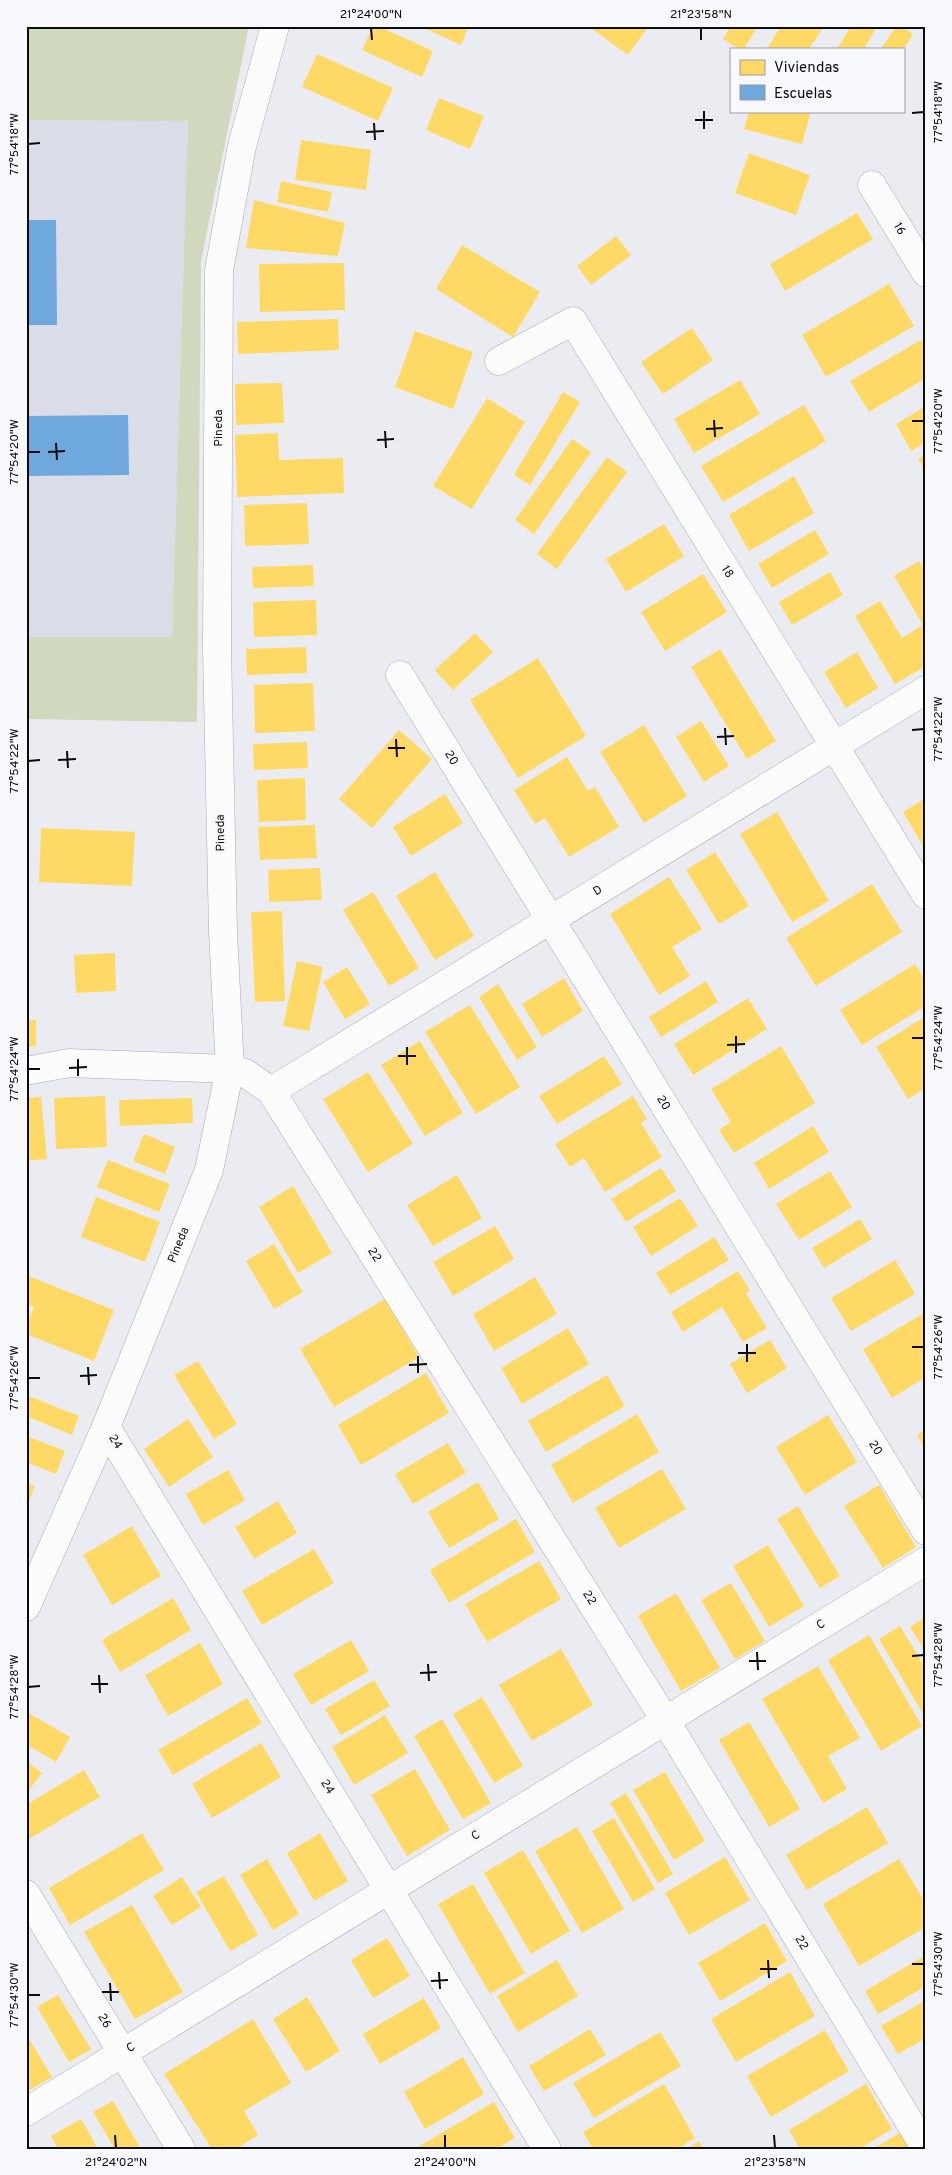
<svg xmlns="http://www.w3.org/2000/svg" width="952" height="2175" viewBox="0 0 952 2175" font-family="Overpass,sans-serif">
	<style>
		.built { fill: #dadde7 }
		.green { fill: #d0d8be }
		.homes { fill: #ffd966 }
		.schools { fill: #6fa8dc }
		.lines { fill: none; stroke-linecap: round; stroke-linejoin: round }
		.street-casing { stroke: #aaaaad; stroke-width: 29 }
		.secondary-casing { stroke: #aaaaad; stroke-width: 29 }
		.street { stroke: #fcfcfd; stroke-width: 28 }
		.secondary { stroke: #fcfcfd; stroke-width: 28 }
		.ticks { fill: none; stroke: #0d0d10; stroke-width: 2 }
		.labels { text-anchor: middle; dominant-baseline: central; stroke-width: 5; stroke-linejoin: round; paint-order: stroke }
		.street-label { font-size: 12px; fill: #0d0d10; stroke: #f7f9ff }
		.neatline { fill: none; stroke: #0d0d10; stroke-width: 2 }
		.ticks-label { font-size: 12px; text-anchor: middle; fill: #0d0d10 }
	</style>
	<rect width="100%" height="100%" fill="#ebecf1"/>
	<path class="built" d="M 26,120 L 188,120 L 172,637 L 26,637 Z"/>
	<path class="green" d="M 26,26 L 249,26 L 201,261 L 197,722 L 26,719 L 26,637 L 172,637 L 188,121 L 26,120 Z"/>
	<g class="homes">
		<path d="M 373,26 L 378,26 L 433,51 L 422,77 L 362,50 Z"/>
		<path d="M 420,26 L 469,26 L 461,45 Z"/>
		<path d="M 594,26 L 649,26 L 628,55 L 592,29 Z"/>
		<path d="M 731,26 L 758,26 L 744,49 L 739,49 L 723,39 Z"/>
		<path d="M 781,26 L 824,26 L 809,49 L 767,49 Z"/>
		<path d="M 851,26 L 877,26 L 864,49 L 837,49 Z"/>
		<path d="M 896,26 L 901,26 L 913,34 L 904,49 L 881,49 Z"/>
		<path d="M 317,54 L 393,88 L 378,121 L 302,87 Z"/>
		<path d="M 439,98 L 484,116 L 470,149 L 426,130 Z"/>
		<path d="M 749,111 L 811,111 L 802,144 L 744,129 Z"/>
		<path d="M 301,140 L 371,150 L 366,190 L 295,180 Z"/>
		<path d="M 749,153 L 810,175 L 796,215 L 735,193 Z"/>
		<path d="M 281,181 L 332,192 L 328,212 L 277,202 Z"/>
		<path d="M 254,200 L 345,223 L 338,256 L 246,248 Z"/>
		<path d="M 857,213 L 873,239 L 785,291 L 770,264 Z"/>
		<path d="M 616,236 L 631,255 L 591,285 L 577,266 Z"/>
		<path d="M 462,245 L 540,292 L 513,337 L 436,289 Z"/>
		<path d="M 344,263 L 345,310 L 260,312 L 259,264 Z"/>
		<path d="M 889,284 L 914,326 L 826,377 L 802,335 Z"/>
		<path d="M 338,319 L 339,350 L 238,354 L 237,322 Z"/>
		<path d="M 692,328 L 713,360 L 663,394 L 641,362 Z"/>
		<path d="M 415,331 L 473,352 L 453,409 L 395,387 Z"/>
		<path d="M 921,340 L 926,347 L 926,378 L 869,412 L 850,381 Z"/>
		<path d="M 740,380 L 760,414 L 694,453 L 674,419 Z"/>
		<path d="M 282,383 L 284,423 L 236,425 L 235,384 Z"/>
		<path d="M 563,392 L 580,402 L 530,485 L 514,475 Z"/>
		<path d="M 487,398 L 525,422 L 472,509 L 433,486 Z"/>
		<path d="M 804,405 L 826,441 L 723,502 L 701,466 Z"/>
		<path d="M 926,406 L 926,442 L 911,451 L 896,424 Z"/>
		<path d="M 278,433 L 279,460 L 343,458 L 344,493 L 237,497 L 235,435 Z"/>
		<path d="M 572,439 L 591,452 L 534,534 L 515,520 Z"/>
		<path d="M 926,454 L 926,471 L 918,459 Z"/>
		<path d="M 607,457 L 627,472 L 557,569 L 537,554 Z"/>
		<path d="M 794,476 L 814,513 L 749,551 L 729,515 Z"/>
		<path d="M 307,503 L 309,544 L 245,546 L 244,505 Z"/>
		<path d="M 664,524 L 684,556 L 626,592 L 606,559 Z"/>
		<path d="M 815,530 L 829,554 L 772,588 L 758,564 Z"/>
		<path d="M 919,561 L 926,573 L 926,666 L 895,684 L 855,616 L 880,601 L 902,638 L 923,625 L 894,576 Z"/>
		<path d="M 313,565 L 314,586 L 253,588 L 252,567 Z"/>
		<path d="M 830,572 L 843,595 L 792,625 L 779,602 Z"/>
		<path d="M 703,574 L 727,612 L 665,651 L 641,612 Z"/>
		<path d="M 316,600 L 317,635 L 254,637 L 253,602 Z"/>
		<path d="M 475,633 L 493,652 L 453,690 L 435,670 Z"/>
		<path d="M 306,647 L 307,673 L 247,675 L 246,649 Z"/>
		<path d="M 720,649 L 776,741 L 747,759 L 691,667 Z"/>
		<path d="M 857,652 L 878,688 L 846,708 L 824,672 Z"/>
		<path d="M 538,658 L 586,736 L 518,778 L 470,700 Z"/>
		<path d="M 313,683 L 315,731 L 255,733 L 254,685 Z"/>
		<path d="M 701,721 L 729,766 L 704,782 L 676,737 Z"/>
		<path d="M 644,725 L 687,796 L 644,823 L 600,752 Z"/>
		<path d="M 399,730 L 432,759 L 372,828 L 339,799 Z"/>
		<path d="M 307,742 L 308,768 L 254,770 L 253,744 Z"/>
		<path d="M 567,757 L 588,791 L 595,787 L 619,827 L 569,857 L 545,818 L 535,824 L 514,790 Z"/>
		<path d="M 305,778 L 306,820 L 259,822 L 257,780 Z"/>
		<path d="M 445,794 L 463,823 L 411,856 L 393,827 Z"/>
		<path d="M 926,798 L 926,844 L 923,846 L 903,812 Z"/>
		<path d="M 777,812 L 829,901 L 792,922 L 740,834 Z"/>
		<path d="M 315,825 L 317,858 L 260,860 L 258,827 Z"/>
		<path d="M 41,828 L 135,832 L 132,886 L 39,882 Z"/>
		<path d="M 715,852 L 749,906 L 719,924 L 686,870 Z"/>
		<path d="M 320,868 L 322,900 L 269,902 L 268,870 Z"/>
		<path d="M 435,872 L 474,936 L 435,960 L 396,896 Z"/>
		<path d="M 669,877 L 702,929 L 672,947 L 690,976 L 659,995 L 610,914 Z"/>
		<path d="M 872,884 L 902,932 L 816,986 L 786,938 Z"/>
		<path d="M 373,892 L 419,968 L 389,986 L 343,910 Z"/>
		<path d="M 282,911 L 285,1001 L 255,1002 L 251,912 Z"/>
		<path d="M 115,953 L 116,991 L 76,993 L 74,955 Z"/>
		<path d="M 297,961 L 323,967 L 309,1031 L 283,1026 Z"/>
		<path d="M 915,964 L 926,981 L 926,1006 L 862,1045 L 840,1010 Z"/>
		<path d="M 347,967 L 370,1004 L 345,1019 L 323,982 Z"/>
		<path d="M 564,978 L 583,1011 L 542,1037 L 522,1004 Z"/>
		<path d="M 706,981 L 718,1002 L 661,1037 L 649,1017 Z"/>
		<path d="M 498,984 L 537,1047 L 517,1060 L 479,997 Z"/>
		<path d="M 748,998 L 767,1029 L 693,1075 L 674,1044 Z"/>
		<path d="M 470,1005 L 520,1087 L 476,1114 L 425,1032 Z"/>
		<path d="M 926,1016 L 926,1088 L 908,1099 L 876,1047 Z"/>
		<path d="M 36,1020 L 36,1046 L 26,1047 L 26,1021 Z"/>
		<path d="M 420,1041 L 463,1113 L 425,1136 L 381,1065 Z"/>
		<path d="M 781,1046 L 815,1103 L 734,1153 L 719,1130 L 731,1122 L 711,1089 Z"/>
		<path d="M 604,1056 L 622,1084 L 557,1124 L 539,1096 Z"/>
		<path d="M 368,1072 L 413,1144 L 368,1172 L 323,1099 Z"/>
		<path d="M 105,1096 L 107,1147 L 56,1149 L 54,1098 Z"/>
		<path d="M 633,1096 L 647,1119 L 641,1123 L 662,1157 L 605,1192 L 584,1158 L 570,1167 L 555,1144 Z"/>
		<path d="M 41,1097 L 47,1159 L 26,1161 L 26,1098 Z"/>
		<path d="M 192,1098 L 193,1123 L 120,1126 L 119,1100 Z"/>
		<path d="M 813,1126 L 829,1152 L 769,1189 L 754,1163 Z"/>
		<path d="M 144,1134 L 175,1147 L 165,1174 L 133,1161 Z"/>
		<path d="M 108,1160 L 170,1184 L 159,1212 L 97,1187 Z"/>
		<path d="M 661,1168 L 676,1191 L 626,1222 L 611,1199 Z"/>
		<path d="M 830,1171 L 852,1207 L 799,1240 L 776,1204 Z"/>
		<path d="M 457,1175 L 482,1218 L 433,1246 L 407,1205 Z"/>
		<path d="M 293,1186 L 332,1253 L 298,1273 L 259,1207 Z"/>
		<path d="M 96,1197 L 160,1222 L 145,1262 L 81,1237 Z"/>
		<path d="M 680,1198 L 698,1226 L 651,1256 L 633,1227 Z"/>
		<path d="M 860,1219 L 872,1239 L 824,1268 L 812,1248 Z"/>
		<path d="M 495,1226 L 514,1259 L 453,1296 L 433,1262 Z"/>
		<path d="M 714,1237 L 729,1260 L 670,1295 L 656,1273 Z"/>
		<path d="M 274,1244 L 303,1292 L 274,1309 L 246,1261 Z"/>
		<path d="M 895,1260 L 915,1294 L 851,1331 L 831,1298 Z"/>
		<path d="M 738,1271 L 750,1290 L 746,1293 L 767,1328 L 743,1342 L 722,1307 L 683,1332 L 671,1312 Z"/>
		<path d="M 26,1275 L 114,1310 L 94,1361 L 26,1334 L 26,1326 L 34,1307 L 26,1304 Z"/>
		<path d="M 535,1277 L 557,1314 L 494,1351 L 473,1314 Z"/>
		<path d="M 385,1299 L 419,1357 L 334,1407 L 300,1349 Z"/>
		<path d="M 926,1312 L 926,1377 L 892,1398 L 863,1349 Z"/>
		<path d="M 568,1328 L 589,1364 L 522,1404 L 501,1368 Z"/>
		<path d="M 770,1340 L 787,1368 L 747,1393 L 730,1364 Z"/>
		<path d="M 198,1361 L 237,1424 L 214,1439 L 174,1375 Z"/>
		<path d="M 426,1373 L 449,1413 L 361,1465 L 338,1425 Z"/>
		<path d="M 607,1375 L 625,1406 L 546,1452 L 528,1421 Z"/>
		<path d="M 26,1395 L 79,1416 L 72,1435 L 26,1416 Z"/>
		<path d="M 637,1414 L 659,1452 L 573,1503 L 551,1465 Z"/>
		<path d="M 828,1415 L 857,1462 L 805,1495 L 776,1447 Z"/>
		<path d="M 188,1419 L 213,1457 L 169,1487 L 144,1449 Z"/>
		<path d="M 926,1430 L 926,1451 L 917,1435 Z"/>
		<path d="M 26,1436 L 65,1451 L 56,1474 L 26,1462 Z"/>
		<path d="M 448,1443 L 466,1473 L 413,1504 L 395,1474 Z"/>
		<path d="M 662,1469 L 686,1509 L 619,1548 L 595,1508 Z"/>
		<path d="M 228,1470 L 245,1500 L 203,1525 L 186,1494 Z"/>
		<path d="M 478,1482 L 499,1519 L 449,1548 L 428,1512 Z"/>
		<path d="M 26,1483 L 35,1486 L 26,1508 Z"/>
		<path d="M 879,1485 L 916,1547 L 883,1568 L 844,1506 Z"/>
		<path d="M 278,1501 L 297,1533 L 254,1559 L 235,1527 Z"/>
		<path d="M 798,1506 L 840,1576 L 820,1588 L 777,1519 Z"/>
		<path d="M 516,1519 L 535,1552 L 449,1603 L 430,1570 Z"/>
		<path d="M 132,1526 L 161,1576 L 112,1605 L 83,1555 Z"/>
		<path d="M 768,1545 L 804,1606 L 769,1627 L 733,1566 Z"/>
		<path d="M 314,1549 L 334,1583 L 262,1625 L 242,1591 Z"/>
		<path d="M 539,1561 L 561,1599 L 487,1642 L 465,1604 Z"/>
		<path d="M 731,1583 L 765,1641 L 735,1659 L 701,1600 Z"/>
		<path d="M 676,1593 L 720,1668 L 681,1691 L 638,1616 Z"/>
		<path d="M 173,1598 L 191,1630 L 120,1672 L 102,1640 Z"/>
		<path d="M 926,1617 L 926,1653 L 910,1627 Z"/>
		<path d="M 900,1626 L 926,1669 L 926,1719 L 879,1639 Z"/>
		<path d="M 869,1635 L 922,1726 L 881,1751 L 828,1660 Z"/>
		<path d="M 351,1640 L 369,1671 L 311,1705 L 293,1674 Z"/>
		<path d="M 200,1643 L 223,1684 L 168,1716 L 145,1675 Z"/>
		<path d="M 561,1649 L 593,1705 L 532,1741 L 499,1685 Z"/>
		<path d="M 818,1666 L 860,1738 L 828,1756 L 847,1789 L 823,1803 L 762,1699 Z"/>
		<path d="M 374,1680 L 390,1706 L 341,1735 L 325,1709 Z"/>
		<path d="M 482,1697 L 523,1766 L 494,1783 L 453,1714 Z"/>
		<path d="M 247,1698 L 262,1723 L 173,1775 L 158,1750 Z"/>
		<path d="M 30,1714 L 70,1737 L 56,1762 L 26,1744 L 26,1720 Z"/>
		<path d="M 385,1715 L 408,1753 L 354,1785 L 332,1747 Z"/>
		<path d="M 442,1719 L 491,1803 L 463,1819 L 414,1736 Z"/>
		<path d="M 749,1722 L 800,1809 L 769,1827 L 719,1740 Z"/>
		<path d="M 261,1743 L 281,1777 L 212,1818 L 192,1784 Z"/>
		<path d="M 26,1761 L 42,1773 L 26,1794 Z"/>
		<path d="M 415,1769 L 450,1830 L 407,1856 L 371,1795 Z"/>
		<path d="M 84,1770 L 100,1797 L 30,1838 L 26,1832 L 26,1805 Z"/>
		<path d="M 665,1772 L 705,1841 L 674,1860 L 633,1790 Z"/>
		<path d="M 626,1793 L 673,1874 L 658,1883 L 610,1803 Z"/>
		<path d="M 867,1807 L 888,1843 L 807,1890 L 786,1855 Z"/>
		<path d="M 614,1818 L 655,1889 L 633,1902 L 592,1831 Z"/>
		<path d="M 577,1827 L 624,1909 L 582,1933 L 535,1851 Z"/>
		<path d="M 142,1833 L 164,1870 L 70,1925 L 49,1888 Z"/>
		<path d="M 320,1833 L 348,1881 L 314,1901 L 287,1853 Z"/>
		<path d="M 523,1850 L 570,1931 L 531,1954 L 484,1873 Z"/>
		<path d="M 725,1857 L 750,1900 L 689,1935 L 665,1893 Z"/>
		<path d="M 267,1859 L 299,1914 L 273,1930 L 240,1875 Z"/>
		<path d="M 899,1859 L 926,1904 L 926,1927 L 859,1966 L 823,1904 Z"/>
		<path d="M 224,1876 L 258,1935 L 230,1951 L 196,1892 Z"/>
		<path d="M 182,1877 L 201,1907 L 172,1925 L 153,1896 Z"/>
		<path d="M 473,1884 L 525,1973 L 490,1994 L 438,1904 Z"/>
		<path d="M 132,1905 L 183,1992 L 135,2019 L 84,1932 Z"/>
		<path d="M 765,1923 L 787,1961 L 720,2001 L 698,1963 Z"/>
		<path d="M 387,1938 L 410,1976 L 373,1998 L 351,1960 Z"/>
		<path d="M 926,1955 L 926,1986 L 878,2014 L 865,1991 Z"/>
		<path d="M 557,1960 L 578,1996 L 518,2032 L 497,1996 Z"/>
		<path d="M 790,1972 L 815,2016 L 736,2062 L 711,2019 Z"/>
		<path d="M 58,1995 L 91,2049 L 69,2062 L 37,2007 Z"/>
		<path d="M 307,1997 L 340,2051 L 306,2072 L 273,2019 Z"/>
		<path d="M 424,1998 L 441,2028 L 380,2064 L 363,2034 Z"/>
		<path d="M 926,2000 L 926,2038 L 898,2054 L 881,2026 Z"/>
		<path d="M 253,2019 L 291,2083 L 244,2111 L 258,2135 L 236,2149 L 212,2149 L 164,2074 Z"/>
		<path d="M 590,2029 L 606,2055 L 544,2091 L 529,2066 Z"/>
		<path d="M 825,2030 L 849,2071 L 771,2117 L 747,2076 Z"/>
		<path d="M 660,2032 L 681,2066 L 594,2118 L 573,2083 Z"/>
		<path d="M 26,2034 L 52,2077 L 26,2092 Z"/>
		<path d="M 463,2057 L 484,2094 L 425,2129 L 404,2092 Z"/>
		<path d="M 664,2084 L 695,2138 L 677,2149 L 593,2149 L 583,2132 Z"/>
		<path d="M 866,2084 L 892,2129 L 859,2149 L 800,2149 L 789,2130 Z"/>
		<path d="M 113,2101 L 141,2149 L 115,2149 L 93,2112 Z"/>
		<path d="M 494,2102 L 515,2138 L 496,2149 L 419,2149 L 418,2147 Z"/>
		<path d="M 81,2119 L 98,2149 L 58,2149 L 51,2136 Z"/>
		<path d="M 901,2132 L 911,2149 L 873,2149 Z"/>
		<path d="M 699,2141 L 704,2149 L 687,2149 Z"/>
	</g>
	<g class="schools">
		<path d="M 26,220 L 56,220 L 57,325 L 26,325 Z"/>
		<path d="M 128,415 L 129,475 L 26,476 L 26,416 Z"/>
	</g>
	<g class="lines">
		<g class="street-casing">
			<g id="street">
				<path d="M 872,185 L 926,273"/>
				<path d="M 499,361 L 573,321 L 926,895"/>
				<path d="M 400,675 L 926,1531"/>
				<path d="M 26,1071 L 69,1063 L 230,1069 L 245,1073 L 271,1091 L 665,1720 L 926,2149"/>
				<path d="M 271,1091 L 926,690"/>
				<path d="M 106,1427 L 547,2149"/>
				<path d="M 26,1894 L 181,2149"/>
			</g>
		</g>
		<g class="secondary-casing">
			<g id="secondary">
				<path d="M 26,1607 L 106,1427 L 209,1170 L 230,1069 L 223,932 L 217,648 L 219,270 L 242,146 L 275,26"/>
				<path d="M 26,2112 L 926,1561"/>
			</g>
		</g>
		<use href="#street" class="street"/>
		<use href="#secondary" class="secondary"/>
	</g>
	<path class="ticks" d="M 371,28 L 372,40M 701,28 L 701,40M 704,111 L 704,129M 912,113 L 924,112M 695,120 L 713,120M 374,123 L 375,140M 366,132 L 384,131M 28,144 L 40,143M 714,420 L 715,437M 912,421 L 924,421M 706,429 L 723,428M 385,431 L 386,448M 377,440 L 394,439M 56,443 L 57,460M 28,452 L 40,452M 48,452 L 65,451M 725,728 L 726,745M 912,730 L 924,729M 717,737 L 734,736M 396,739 L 397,757M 388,748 L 405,748M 67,751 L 68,768M 58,760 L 76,759M 28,761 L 40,760M 736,1036 L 736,1053M 912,1038 L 924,1038M 727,1045 L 745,1044M 407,1047 L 407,1065M 398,1056 L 416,1056M 78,1059 L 78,1076M 69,1068 L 87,1067M 28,1069 L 40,1069M 747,1344 L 747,1362M 912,1347 L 924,1347M 738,1353 L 756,1353M 418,1356 L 418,1373M 409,1365 L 427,1364M 88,1367 L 89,1385M 80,1376 L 97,1375M 28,1378 L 40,1378M 757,1652 L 758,1670M 912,1656 L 924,1655M 749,1661 L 766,1661M 428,1664 L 429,1681M 420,1673 L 437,1672M 99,1675 L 100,1693M 91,1684 L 108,1684M 28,1687 L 40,1686M 768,1960 L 769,1978M 912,1964 L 924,1964M 760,1969 L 777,1969M 439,1972 L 440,1989M 431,1981 L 448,1980M 110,1983 L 111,2001M 102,1992 L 119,1992M 28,1995 L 40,1995M 115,2135 L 116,2148M 445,2135 L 445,2148M 774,2135 L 775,2148"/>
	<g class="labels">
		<g class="street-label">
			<text transform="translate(899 229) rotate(59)">16</text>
			<text transform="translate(219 428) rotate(-90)">Pineda</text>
			<text transform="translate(727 572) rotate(58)">18</text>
			<text transform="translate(451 758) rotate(58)">20</text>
			<text transform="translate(221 833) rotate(-91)">Pineda</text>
			<text transform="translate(598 891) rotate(-31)">D</text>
			<text transform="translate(663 1103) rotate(58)">20</text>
			<text transform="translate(179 1245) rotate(-68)">Pineda</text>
			<text transform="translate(374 1255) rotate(58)">22</text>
			<text transform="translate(115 1442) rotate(58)">24</text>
			<text transform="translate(875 1448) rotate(58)">20</text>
			<text transform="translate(589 1598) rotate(58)">22</text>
			<text transform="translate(821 1625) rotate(-31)">C</text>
			<text transform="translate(327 1787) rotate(58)">24</text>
			<text transform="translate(476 1836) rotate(-32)">C</text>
			<text transform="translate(801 1943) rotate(59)">22</text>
			<text transform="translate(104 2021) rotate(59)">26</text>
			<text transform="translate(131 2048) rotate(-31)">C</text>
		</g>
	</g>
	<rect width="952" height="2175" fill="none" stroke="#f7f9ff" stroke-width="55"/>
	<rect x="730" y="48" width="175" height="65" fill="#f7f9ff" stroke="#999b9f"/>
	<rect x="740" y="60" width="25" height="15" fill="#ffd966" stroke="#999b9f"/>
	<text x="774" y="72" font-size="15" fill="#0d0d10">Viviendas</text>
	<rect x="740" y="85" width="25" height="15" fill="#6fa8dc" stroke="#999b9f"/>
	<text x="774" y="98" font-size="15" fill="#0d0d10">Escuelas</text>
	<rect x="28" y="28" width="896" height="2120" class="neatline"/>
	<g class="ticks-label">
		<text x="371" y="18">21°24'00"N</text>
		<text x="701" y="18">21°23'58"N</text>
		<text transform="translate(938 112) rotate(-90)" y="4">77°54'18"W</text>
		<text transform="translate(14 144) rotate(-90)" y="4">77°54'18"W</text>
		<text transform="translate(938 421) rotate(-90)" y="4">77°54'20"W</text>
		<text transform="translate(14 452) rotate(-90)" y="4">77°54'20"W</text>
		<text transform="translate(938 729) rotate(-90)" y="4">77°54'22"W</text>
		<text transform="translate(14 761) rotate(-90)" y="4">77°54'22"W</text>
		<text transform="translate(938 1038) rotate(-90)" y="4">77°54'24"W</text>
		<text transform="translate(14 1069) rotate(-90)" y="4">77°54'24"W</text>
		<text transform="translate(938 1347) rotate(-90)" y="4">77°54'26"W</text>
		<text transform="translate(14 1378) rotate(-90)" y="4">77°54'26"W</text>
		<text transform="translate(938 1655) rotate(-90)" y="4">77°54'28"W</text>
		<text transform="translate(14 1687) rotate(-90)" y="4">77°54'28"W</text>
		<text transform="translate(938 1964) rotate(-90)" y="4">77°54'30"W</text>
		<text transform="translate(14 1995) rotate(-90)" y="4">77°54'30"W</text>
		<text x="116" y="2166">21°24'02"N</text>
		<text x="445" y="2166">21°24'00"N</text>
		<text x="775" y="2166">21°23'58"N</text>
	</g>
</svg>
